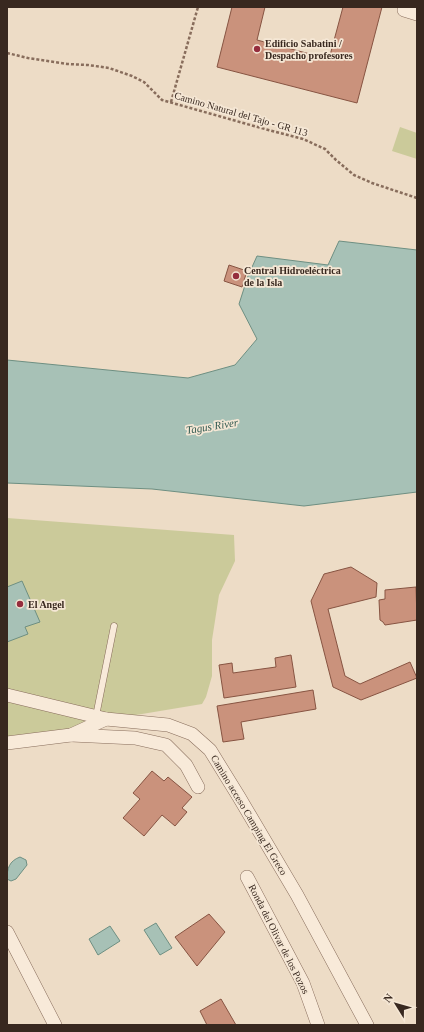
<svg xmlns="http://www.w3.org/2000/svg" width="424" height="1032" viewBox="0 0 424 1032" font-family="'Times New Roman',serif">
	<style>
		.green { fill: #cbca9a }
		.water { fill: #a7c1b6; stroke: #6e8f82 }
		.building { fill: #ca927c; stroke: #875442 }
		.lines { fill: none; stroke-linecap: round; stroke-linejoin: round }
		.lane-casing { stroke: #886d5c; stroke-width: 7 }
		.street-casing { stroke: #886d5c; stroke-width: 14 }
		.path { stroke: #886d5c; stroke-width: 2.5; stroke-dasharray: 3 2; stroke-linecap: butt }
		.lane { stroke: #f8ead9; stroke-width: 6 }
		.street { stroke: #f8ead9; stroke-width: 13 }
		.poi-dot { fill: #952d3d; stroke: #f5e7d5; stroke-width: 1.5 }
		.labels { text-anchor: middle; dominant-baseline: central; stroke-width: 3.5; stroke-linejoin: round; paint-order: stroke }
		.poi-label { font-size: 10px; font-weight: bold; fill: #38281f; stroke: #f5e7d5; text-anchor: start }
		.street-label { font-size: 10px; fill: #38281f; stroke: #f5e7d5 }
		.water-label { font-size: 11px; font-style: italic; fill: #2f584f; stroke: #f5e7d5 }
	</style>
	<rect width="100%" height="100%" fill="#eddcc6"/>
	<g class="green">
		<path d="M 400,127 L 417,133 L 417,159 L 392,151 Z"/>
		<path d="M 7,518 L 234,535 L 235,561 L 219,595 L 212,640 L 212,676 L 206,697 L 202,704 L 118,718 L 74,728 L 7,739 Z"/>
	</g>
	<g class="water">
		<path d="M 339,241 L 417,250 L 417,492 L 304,506 L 152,489 L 7,483 L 7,360 L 188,378 L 235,365 L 257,339 L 239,304 L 248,276 L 257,256 L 328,265 Z"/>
		<path d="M 22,581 L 40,622 L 25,627 L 28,634 L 7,642 L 7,587 Z"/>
		<path d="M 20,857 L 26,860 L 27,865 L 16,879 L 11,881 L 7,879 C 7,869 9,861 20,857 Z"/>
		<path d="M 156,923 L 172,948 L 160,955 L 144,930 Z"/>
		<path d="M 110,926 L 120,941 L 98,955 L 89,939 Z"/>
	</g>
	<g class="building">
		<path d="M 232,7 L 265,7 L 257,40 L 329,59 L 343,7 L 382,7 L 357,103 L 217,67 Z"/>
		<path d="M 229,265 L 247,271 L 242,287 L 224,281 Z"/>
		<path d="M 351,567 L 377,583 L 376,597 L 328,609 L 345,676 L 360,684 L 410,662 L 417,678 L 361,700 L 333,687 L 311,601 L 324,574 Z"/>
		<path d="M 416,587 L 417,620 L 385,625 L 383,622 L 380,620 L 379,600 L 385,599 L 385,590 Z"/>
		<path d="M 291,655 L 296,687 L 224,698 L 219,665 L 232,663 L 233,673 L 276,667 L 275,658 Z"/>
		<path d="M 313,690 L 316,709 L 241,722 L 244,739 L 223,742 L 217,706 Z"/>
		<path d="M 152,771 L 164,781 L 168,777 L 192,797 L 182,808 L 187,812 L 175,826 L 162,815 L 144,836 L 123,818 L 140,799 L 133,793 Z"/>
		<path d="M 209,914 L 225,932 L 197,966 L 175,937 Z"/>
		<path d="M 221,999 L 236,1025 L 207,1025 L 200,1011 Z"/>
	</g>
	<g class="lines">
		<g class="lane-casing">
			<path id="lane" d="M 96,716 L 114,626"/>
		</g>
		<g class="street-casing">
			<g id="street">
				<path d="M 405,7 L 404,10 L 417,14"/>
				<path d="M 7,695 L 106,719 L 168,725 L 192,734 L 210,750 L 239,797 L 297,895 L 367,1025"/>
				<path d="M 71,735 L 135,738 L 166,745 L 186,765 L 198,787"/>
				<path d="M 7,743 L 71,735 L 106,719"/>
				<path d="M 247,877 L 303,983 L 318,1025"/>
				<path d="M 7,932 L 55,1025"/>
			</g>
		</g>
		<g class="path">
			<path d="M 7,53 L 28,58 L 67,64 L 88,65 L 109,68 L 132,76 L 144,82 L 162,100 L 261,128 L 303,139 L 325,149 L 336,160 L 354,175 L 372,183 L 417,198"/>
			<path d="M 171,102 L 198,7"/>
		</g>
		<use href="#lane" class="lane"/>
		<use href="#street" class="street"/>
	</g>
	<g class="poi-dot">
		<circle cx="257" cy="49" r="4"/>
		<circle cx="236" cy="276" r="4"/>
		<circle cx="20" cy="604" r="4"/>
	</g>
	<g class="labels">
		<g class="poi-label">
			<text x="265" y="43">Edificio Sabatini /<tspan x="265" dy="12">Despacho profesores</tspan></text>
			<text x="244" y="270">Central Hidroeléctrica<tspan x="244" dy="12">de la Isla</tspan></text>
			<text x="28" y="604">El Angel</text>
		</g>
		<g class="street-label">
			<text transform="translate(241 114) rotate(16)">Camino Natural del Tajo - GR 113</text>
			<text transform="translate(249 815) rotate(59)">Camino acceso Camping El Greco</text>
			<text transform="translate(279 939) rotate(63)">Ronda del Olivar de los Pozos</text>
		</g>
		<g class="water-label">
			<text transform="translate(212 426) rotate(-9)">Tagus River</text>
		</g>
	</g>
	<rect width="424" height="1032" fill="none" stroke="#38281f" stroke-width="16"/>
	<g transform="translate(396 1004) rotate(307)" stroke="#f5e7d5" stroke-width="3" paint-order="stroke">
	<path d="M0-3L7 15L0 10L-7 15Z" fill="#38281f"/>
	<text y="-6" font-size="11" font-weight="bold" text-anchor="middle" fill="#38281f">N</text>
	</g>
</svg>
